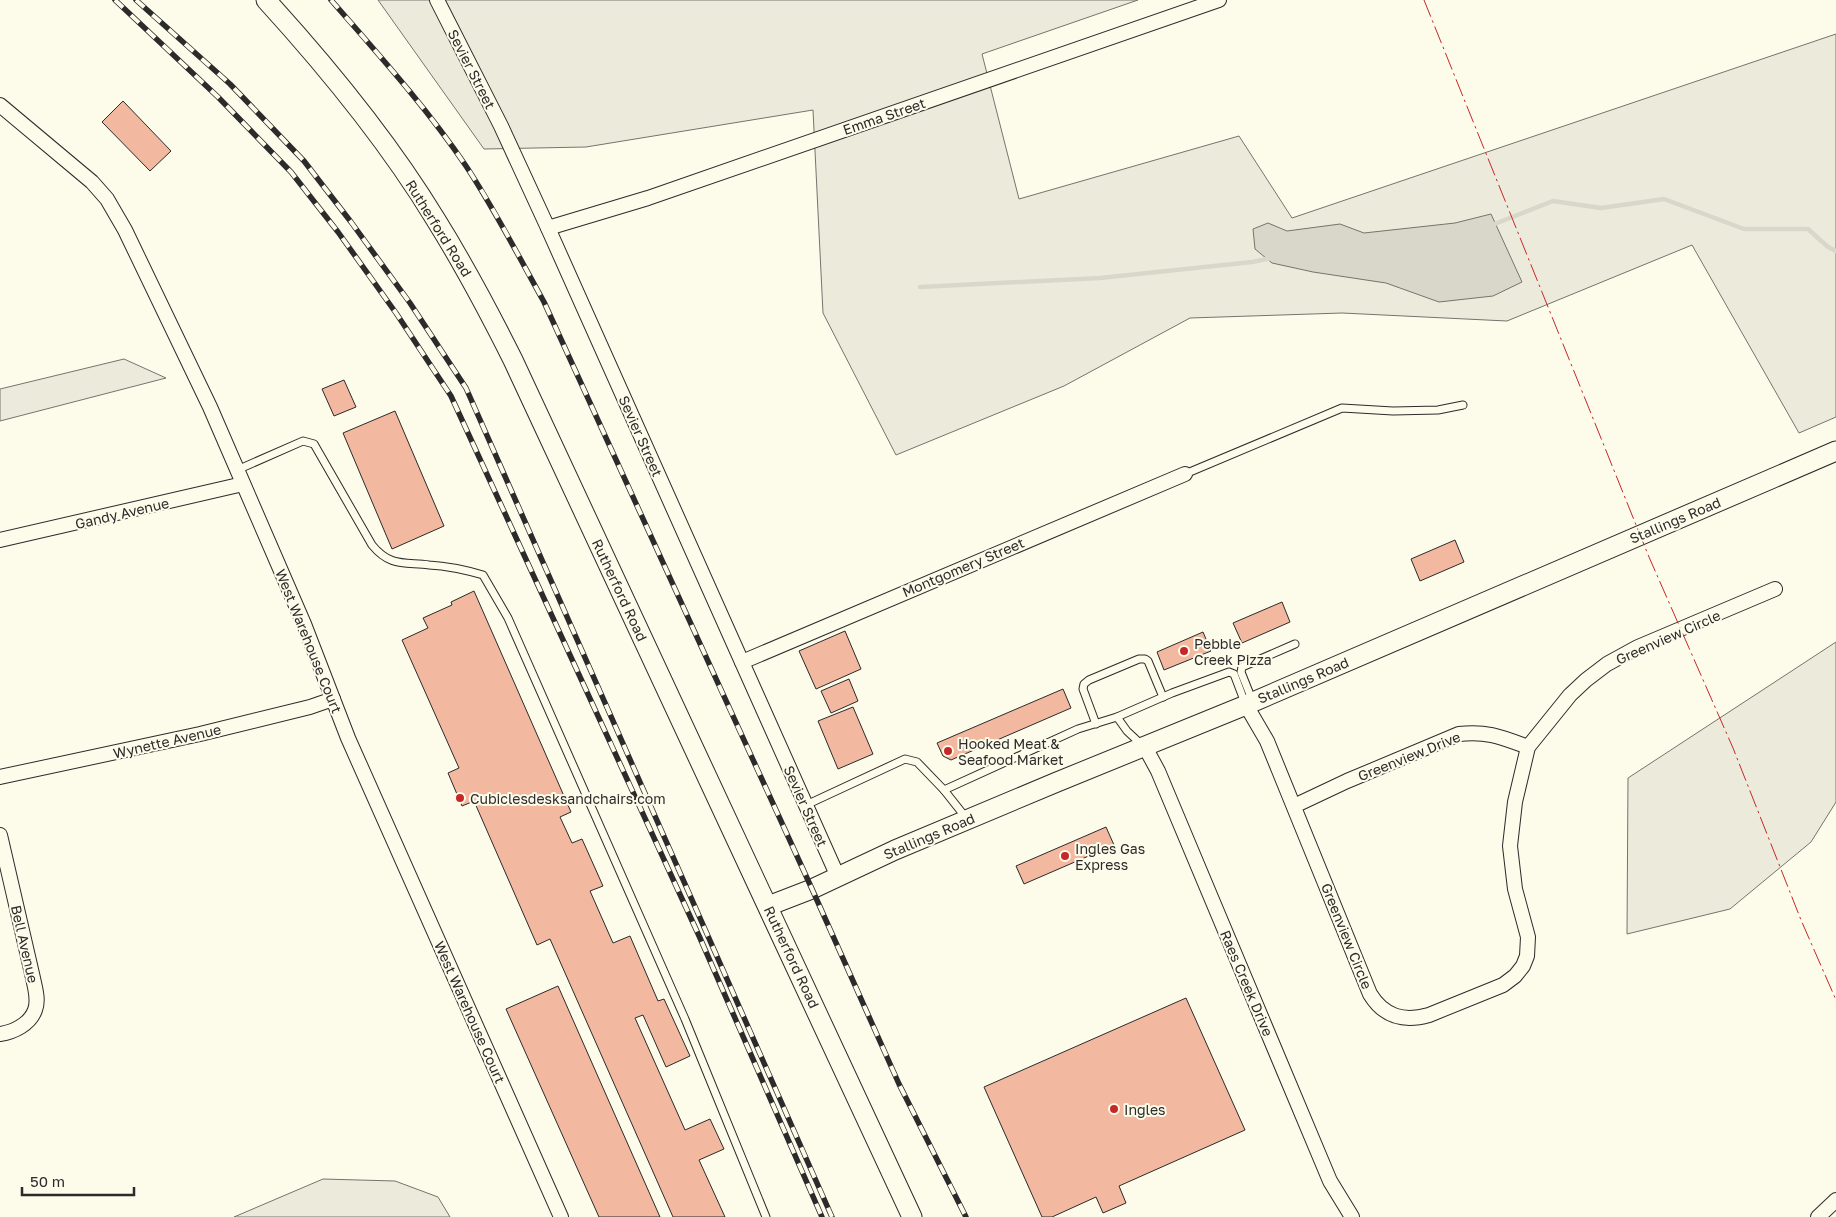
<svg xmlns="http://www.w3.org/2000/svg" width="1836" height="1217" viewBox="0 0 1836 1217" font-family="'Golos Text',sans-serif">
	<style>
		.green { fill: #ecebdb; stroke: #74746e }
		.water { fill: #d8d7c9; stroke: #74746e }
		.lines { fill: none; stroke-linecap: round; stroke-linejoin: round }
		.stream { stroke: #d8d7c9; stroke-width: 4.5 }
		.building { fill: #f2b8a0; stroke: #2b2b2b }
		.lane-casing { stroke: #2b2b2b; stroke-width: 9 }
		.street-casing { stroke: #2b2b2b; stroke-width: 16 }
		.secondary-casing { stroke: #2b2b2b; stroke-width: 21 }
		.lane { stroke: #fdfbea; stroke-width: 7 }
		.street { stroke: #fdfbea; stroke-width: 14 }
		.secondary { stroke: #fdfbea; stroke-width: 19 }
		.rail-casing { stroke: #2b2b2b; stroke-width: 5.5 }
		.rail { stroke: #fdfbea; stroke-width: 4; stroke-dasharray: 11; stroke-linecap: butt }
		.power { stroke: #c62828; stroke-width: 1; stroke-dasharray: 18 4 2.5 4; stroke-linecap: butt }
		.poi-dot { fill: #c62828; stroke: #fdfbea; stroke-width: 2 }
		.labels { text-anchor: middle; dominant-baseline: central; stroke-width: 4; stroke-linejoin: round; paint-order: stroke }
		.street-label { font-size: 14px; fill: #2b2b2b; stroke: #fdfbea }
		.poi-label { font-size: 14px; fill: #2b2b2b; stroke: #fdfbea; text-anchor: start }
	</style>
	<rect width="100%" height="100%" fill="#fdfbea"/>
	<g class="green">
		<path d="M 378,0 L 1138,0 L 982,54 L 1019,199 L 1239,136 L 1292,218 L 1836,34 L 1836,417 L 1799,433 L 1692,245 L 1507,321 L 1342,313 L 1190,318 L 1064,386 L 896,455 L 823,313 L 813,110 L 586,147 L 484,149 Z"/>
		<path d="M 124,359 L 166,378 L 0,421 L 0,389 Z"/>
		<path d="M 1836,642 L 1836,802 L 1811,842 L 1730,909 L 1627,934 L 1628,778 Z"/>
		<path d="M 323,1179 L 395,1181 L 438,1197 L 450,1217 L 234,1217 Z"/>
	</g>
	<path class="water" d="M 1491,214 L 1522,282 L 1493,296 L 1439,302 L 1386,283 L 1313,272 L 1272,263 L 1255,249 L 1253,229 L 1268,223 L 1287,231 L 1340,224 L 1364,233 L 1455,223 Z"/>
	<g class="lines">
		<g class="stream">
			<path d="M 1492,225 L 1553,201 L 1601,208 L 1664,199 L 1744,229 L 1808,229 L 1828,247 L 1836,251"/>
			<path d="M 920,287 L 1100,278 L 1252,262 L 1272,258"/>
		</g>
	</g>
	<g class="building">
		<path d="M 123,101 L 171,151 L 150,171 L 102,122 Z"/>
		<path d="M 344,380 L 356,407 L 334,416 L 322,389 Z"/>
		<path d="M 395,411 L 444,526 L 392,549 L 343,433 Z"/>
		<path d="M 1455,540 L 1464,562 L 1420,581 L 1411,559 Z"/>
		<path d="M 474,591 L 571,812 L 560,817 L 572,843 L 582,839 L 603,886 L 590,891 L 613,943 L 630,936 L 658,1001 L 664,999 L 690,1056 L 666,1067 L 643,1015 L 635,1018 L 685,1130 L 710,1119 L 724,1149 L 699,1160 L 725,1217 L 673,1217 L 550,939 L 537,945 L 474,801 L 462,806 L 448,773 L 459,768 L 402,640 L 428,628 L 423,618 L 452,605 L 451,602 Z"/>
		<path d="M 1282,602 L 1290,622 L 1242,643 L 1233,623 Z"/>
		<path d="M 845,631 L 861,669 L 816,689 L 799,651 Z"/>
		<path d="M 1203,632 L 1211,651 L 1164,670 L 1157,652 Z"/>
		<path d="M 849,679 L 858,701 L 831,713 L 821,691 Z"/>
		<path d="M 1063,689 L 1071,708 L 951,760 L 943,756 L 937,743 Z"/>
		<path d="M 853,707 L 873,754 L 838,769 L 818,721 Z"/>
		<path d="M 1106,827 L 1114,845 L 1024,884 L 1016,866 Z"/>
		<path d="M 558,986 L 660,1217 L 599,1217 L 506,1009 Z"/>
		<path d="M 1186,998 L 1245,1130 L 1119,1186 L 1126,1203 L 1103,1213 L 1096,1197 L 1052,1217 L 1042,1217 L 984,1087 Z"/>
	</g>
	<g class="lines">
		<g class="lane-casing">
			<g id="lane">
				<path d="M 237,470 L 303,441 L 314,444 L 372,545 C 390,567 404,562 429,565 C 447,566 466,570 483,575 L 508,618 L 685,1019 L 766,1217"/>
				<path d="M 1185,474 L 1342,408 L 1393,411 L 1438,410 L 1463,405"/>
				<path d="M 1253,702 L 1241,672 L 1242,667 L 1295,644"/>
				<path d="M 1117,717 L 1172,693 L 1229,672 L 1234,674 L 1245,703"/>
				<path d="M 1096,724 L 1083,689 L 1084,684 L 1089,680 L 1139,659 L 1145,659 L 1148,661 L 1163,697"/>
				<path d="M 944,790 L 1078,729 L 1117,717 L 1127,731 L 1143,746"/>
				<path d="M 806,805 L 905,759 L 917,762 L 944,790 L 967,819"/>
			</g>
		</g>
		<g class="street-casing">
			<g id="street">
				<path d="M 437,0 L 501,126 L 548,228 L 838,877"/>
				<path d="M 0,105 L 92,182 L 107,199 L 125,230 L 210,407 L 304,624 L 348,738 L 561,1217"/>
				<path d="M 548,228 L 648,198 L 1219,0"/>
				<path d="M 0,540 L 243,484"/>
				<path d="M 742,662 L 1185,474"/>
				<path d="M 1246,705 L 1267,741 L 1370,994 C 1384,1017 1404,1022 1429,1015 L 1503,985 L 1515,976 L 1523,966 L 1527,956 L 1528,937 L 1515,889 L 1510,846 L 1515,802 L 1528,747 L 1570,695 L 1586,680 L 1607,664 L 1638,647 L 1775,589"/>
				<path d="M 1145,747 L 1158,771 L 1330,1181 L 1352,1217"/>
				<path d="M 0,777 L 200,734 L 310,707 L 333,699"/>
				<path d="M 1294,806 L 1347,781 L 1459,734 C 1488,731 1501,737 1528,747"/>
				<path d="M 0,835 L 33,978 C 35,988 39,1000 35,1010 C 30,1024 14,1032 0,1034"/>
				<path d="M 1818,1217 L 1836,1200"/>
			</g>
		</g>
		<g class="secondary-casing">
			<g id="secondary">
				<path d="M 266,0 C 328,68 388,141 436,220 C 464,265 489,312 513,360 L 912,1217"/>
				<path d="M 768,906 L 812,889 L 895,850 L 1057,782 L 1246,705 L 1836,451"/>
			</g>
		</g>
		<use href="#lane" class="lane"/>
		<use href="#street" class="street"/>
		<use href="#secondary" class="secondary"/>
		<g class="rail-casing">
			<g id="rail">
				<path d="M 115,0 L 218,97 L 291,172 L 338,232 L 396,313 L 451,396 L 700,938 L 822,1217"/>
				<path d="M 136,0 L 230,84 L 304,161 L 351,222 L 410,303 L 466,388 L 832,1217"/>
				<path d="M 331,0 C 378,54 426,107 466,166 C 495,210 519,257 544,302 L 812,889 L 899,1084 L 966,1217"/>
			</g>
		</g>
		<use href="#rail" class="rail"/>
		<path class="power" d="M 1424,0 L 1649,557 L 1733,748 L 1801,920 L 1836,1000"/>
	</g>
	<g class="poi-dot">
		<circle cx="1184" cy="651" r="5"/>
		<circle cx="948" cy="751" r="5"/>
		<circle cx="460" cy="798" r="5"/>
		<circle cx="1065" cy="856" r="5"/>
		<circle cx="1114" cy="1109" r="5"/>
	</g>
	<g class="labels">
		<g class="street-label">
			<text transform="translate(472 69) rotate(63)">Sevier Street</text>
			<text transform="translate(884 116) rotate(-19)">Emma Street</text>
			<text transform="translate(439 228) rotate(58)">Rutherford Road</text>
			<text transform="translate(641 436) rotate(66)">Sevier Street</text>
			<text transform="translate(122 513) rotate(-13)">Gandy Avenue</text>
			<text transform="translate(1675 520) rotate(-23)">Stallings Road</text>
			<text transform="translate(963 567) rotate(-23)">Montgomery Street</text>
			<text transform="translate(620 590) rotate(65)">Rutherford Road</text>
			<text transform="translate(1668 637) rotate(-24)">Greenview Circle</text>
			<text transform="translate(309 641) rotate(68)">West Warehouse Court</text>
			<text transform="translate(1303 680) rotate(-23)">Stallings Road</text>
			<text transform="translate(167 741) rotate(-13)">Wynette Avenue</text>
			<text transform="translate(1409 756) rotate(-22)">Greenview Drive</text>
			<text transform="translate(806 806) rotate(66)">Sevier Street</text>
			<text transform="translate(929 836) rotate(-23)">Stallings Road</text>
			<text transform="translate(1347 936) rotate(68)">Greenview Circle</text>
			<text transform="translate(25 944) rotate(77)">Bell Avenue</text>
			<text transform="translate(792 957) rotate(65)">Rutherford Road</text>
			<text transform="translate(1247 983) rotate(67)">Raes Creek Drive</text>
			<text transform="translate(470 1012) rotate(66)">West Warehouse Court</text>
		</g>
		<g class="poi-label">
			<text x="1194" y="643">Pebble<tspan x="1194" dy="16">Creek Pizza</tspan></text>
			<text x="958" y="743">Hooked Meat &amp;<tspan x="958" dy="16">Seafood Market</tspan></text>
			<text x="470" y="798">Cubiclesdesksandchairs.com</text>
			<text x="1075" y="848">Ingles Gas<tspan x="1075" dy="16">Express</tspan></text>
			<text x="1124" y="1109">Ingles</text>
		</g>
	</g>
	<path d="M22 1187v8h112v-8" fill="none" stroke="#2b2b2b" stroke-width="2.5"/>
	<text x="30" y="1187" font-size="15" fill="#2b2b2b" stroke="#fdfbea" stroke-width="4" paint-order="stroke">50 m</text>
</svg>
